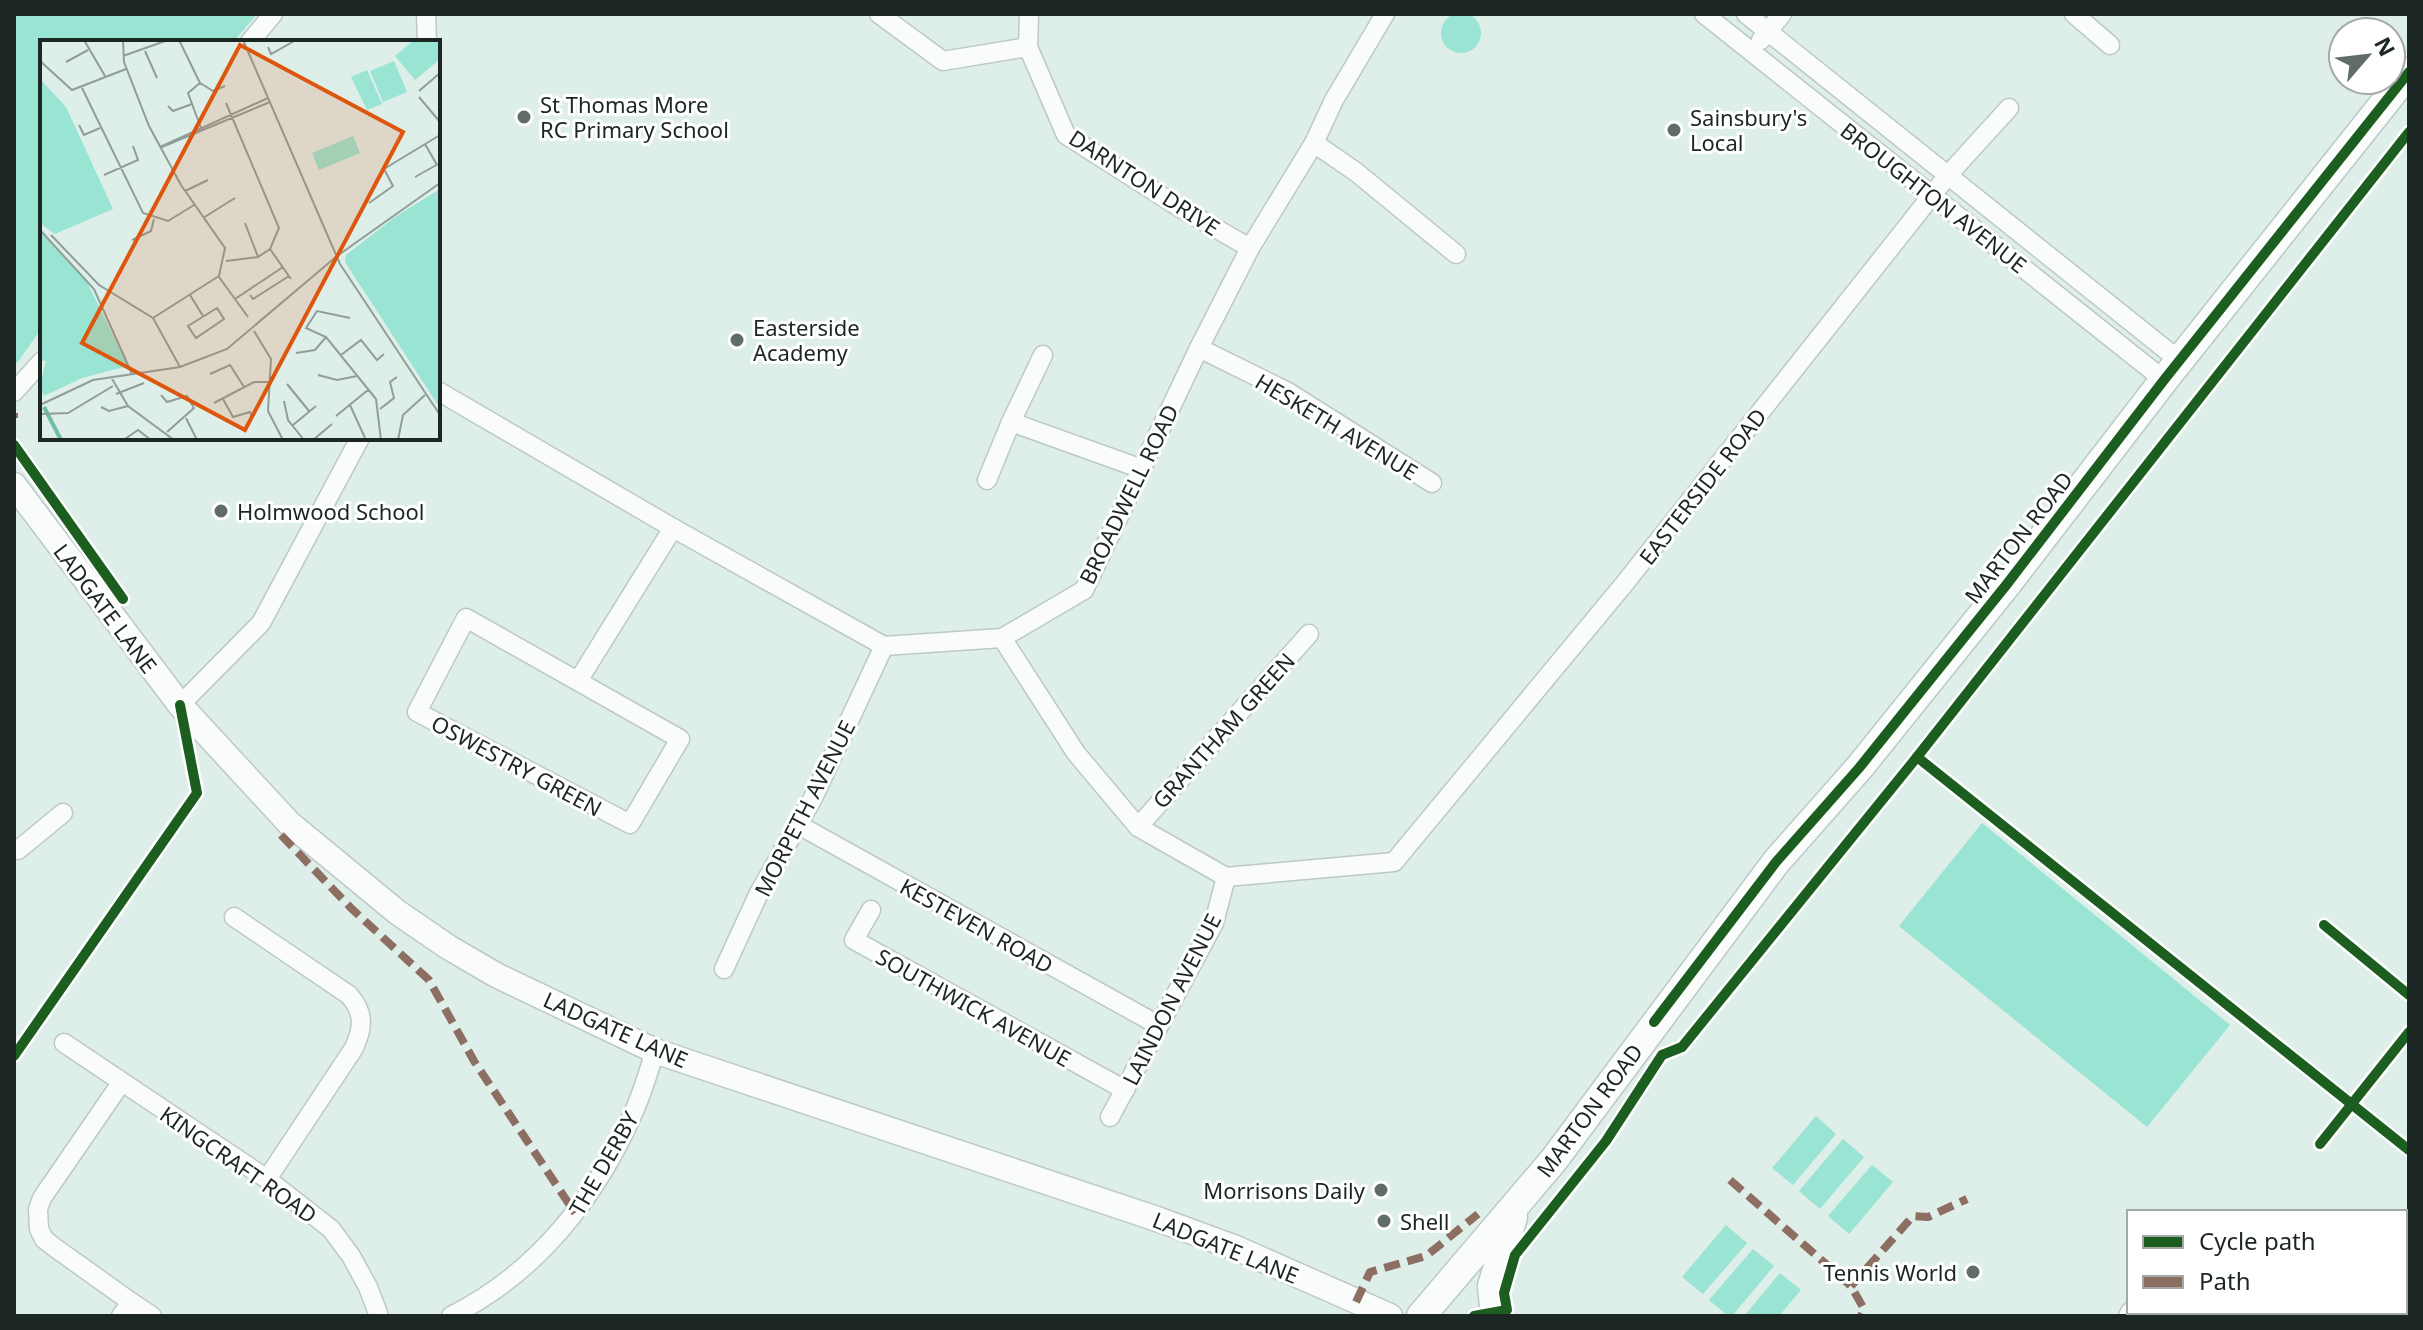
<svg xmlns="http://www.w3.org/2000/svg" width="2423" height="1330" viewBox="0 0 2423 1330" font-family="'Noto Sans',sans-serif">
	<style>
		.green { fill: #99e4d2 }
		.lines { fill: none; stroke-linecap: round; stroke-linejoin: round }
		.street-casing { stroke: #bdc9c6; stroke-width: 21 }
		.secondary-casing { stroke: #bdc9c6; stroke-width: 27 }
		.primary-casing { stroke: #bdc9c6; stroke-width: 31 }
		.street { stroke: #fafcfc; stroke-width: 18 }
		.secondary { stroke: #fafcfc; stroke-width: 24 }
		.primary { stroke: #fafcfc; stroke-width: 28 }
		.quiet { stroke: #8d6e63; stroke-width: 8; stroke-dasharray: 16 8; stroke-linecap: butt }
		.cycleway-casing { stroke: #fff; stroke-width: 15 }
		.cycleway { stroke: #1b5e20; stroke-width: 10 }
		.poi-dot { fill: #606c68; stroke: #fff; stroke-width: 3 }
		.labels { text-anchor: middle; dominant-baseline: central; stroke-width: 6; stroke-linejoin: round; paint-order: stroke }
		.poi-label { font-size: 22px; fill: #1c2623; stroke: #fff; text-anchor: start }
		.street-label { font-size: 22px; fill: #1c2623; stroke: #fff }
		.inset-river { fill: none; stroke: #6fbcaa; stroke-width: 4 }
		.inset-road { fill: none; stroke: #909e9a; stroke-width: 2 }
		.view { fill: #de560d; fill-opacity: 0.15; stroke: #de560d; stroke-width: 4 }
		.inset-edge { fill: none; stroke: #1c2623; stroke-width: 4 }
	</style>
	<rect width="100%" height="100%" fill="#deeee9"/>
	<g class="green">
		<circle cx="1461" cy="33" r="20"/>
		<path d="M 14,14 L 257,14 L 233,42 L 42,42 L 42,328 L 14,367 Z"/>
		<path d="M 1982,823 L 2230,1025 L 2147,1127 L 1899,926 Z"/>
		<path d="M 1816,1116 L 1836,1134 L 1793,1185 L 1772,1168 Z"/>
		<path d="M 1843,1139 L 1864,1157 L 1820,1209 L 1799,1191 Z"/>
		<path d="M 1872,1165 L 1893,1182 L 1849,1234 L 1828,1216 Z"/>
		<path d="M 1726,1225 L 1747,1243 L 1703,1294 L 1682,1277 Z"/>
		<path d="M 1753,1249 L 1774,1266 L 1732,1316 L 1728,1316 L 1709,1300 Z"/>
		<path d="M 1780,1273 L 1801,1290 L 1779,1316 L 1744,1316 Z"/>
	</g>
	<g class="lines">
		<g class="street-casing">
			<g id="street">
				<path d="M 426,14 L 427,42"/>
				<path d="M 879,14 L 943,61 L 1028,47"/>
				<path d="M 1029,14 L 1028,47 L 1066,135 L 1182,209 L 1250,248"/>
				<path d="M 1704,14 L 2164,380"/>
				<path d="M 1746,14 L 2180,361"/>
				<path d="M 2074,14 L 2110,45"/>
				<path d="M 1761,40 L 1782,14"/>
				<path d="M 250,42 L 273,14"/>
				<path d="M 1314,143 L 1356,172 L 1456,254"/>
				<path d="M 1199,348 L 1288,392 L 1432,483"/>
				<path d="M 438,391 L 673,528 L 884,646 L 1002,638 L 1084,590 L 1199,348 L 1250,248 L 1314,143 L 1334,100 L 1385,14"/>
				<path d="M 14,392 L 42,361"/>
				<path d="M 1011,422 L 1142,469"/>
				<path d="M 987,480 L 1011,422 L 1043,355"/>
				<path d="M 466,618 L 680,739 L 630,824 L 417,712 Z"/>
				<path d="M 1002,638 L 1076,753 L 1138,827 L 1226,877 L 1394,862 L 1625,583 L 1948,175 L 2009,108"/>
				<path d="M 578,681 L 673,528"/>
				<path d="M 180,705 L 261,623 L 360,438"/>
				<path d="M 797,824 L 1158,1025"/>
				<path d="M 1138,827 L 1309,634"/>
				<path d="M 18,850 L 63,813"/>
				<path d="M 871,910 L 854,940 L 1125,1090"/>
				<path d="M 234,917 L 349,995 C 365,1013 363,1028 354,1048 L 267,1179"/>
				<path d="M 724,969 L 759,893 L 813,798 L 884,646"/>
				<path d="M 64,1043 L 267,1179 L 331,1229 L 351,1256 L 368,1287 L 379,1316"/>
				<path d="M 121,1083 L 42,1198 L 38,1209 L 39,1229 L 44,1239 L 54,1247 L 131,1302 L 121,1316"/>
				<path d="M 1110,1117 L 1214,923 L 1226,877"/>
				<path d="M 131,1302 L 152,1316"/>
				<path d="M 451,1316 C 537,1273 597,1197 635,1109 C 643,1091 649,1070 655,1051"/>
				<path d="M 2128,1316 L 2130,1312"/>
			</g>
		</g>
		<g class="secondary-casing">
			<path id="secondary" d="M 14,485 L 180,705 L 289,823 L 397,912 L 448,947 L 496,975 L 655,1051 L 1157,1219 L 1236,1248 L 1390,1316"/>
		</g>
		<g class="primary-casing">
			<g id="primary">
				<path d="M 1421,1316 L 1553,1161 L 1776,862 L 1859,768 L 2007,584 L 2164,380 L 2409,72"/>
				<path d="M 1495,1316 L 1492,1286 L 1513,1217"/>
			</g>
		</g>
		<use href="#street" class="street"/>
		<use href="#secondary" class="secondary"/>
		<use href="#primary" class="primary"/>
		<g class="quiet">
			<path d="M 14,413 L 14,418"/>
			<path d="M 281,835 L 352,909 L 429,980 L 474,1061 L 575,1213"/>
			<path d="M 1730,1180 L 1851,1286 L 1864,1309 L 1861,1316"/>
			<path d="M 1851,1286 L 1913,1216 L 1928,1217 L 1967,1199"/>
			<path d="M 1356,1302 L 1370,1272 L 1426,1256 L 1478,1214"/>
		</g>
		<g class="cycleway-casing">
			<g id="cycleway">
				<path d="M 14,445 L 123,599"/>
				<path d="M 1917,757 L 2409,1150"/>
				<path d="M 2324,925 L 2409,995"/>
				<path d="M 1654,1022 L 1776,862 L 1859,768 L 2007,584 L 2164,380 L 2409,72"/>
				<path d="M 14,1056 L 197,793 L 180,705"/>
				<path d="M 2320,1144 L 2409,1032"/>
				<path d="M 1474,1316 L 1507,1310 L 1504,1293 L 1515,1255 L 1606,1141 L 1662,1055 L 1682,1047 L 1917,757 L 2409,132"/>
			</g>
		</g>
		<use href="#cycleway" class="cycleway"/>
	</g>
	<g class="poi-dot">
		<circle cx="524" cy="117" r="8"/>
		<circle cx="1674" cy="130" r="8"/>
		<circle cx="737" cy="340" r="8"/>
		<circle cx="221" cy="511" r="8"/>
		<circle cx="1381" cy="1190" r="8"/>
		<circle cx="1384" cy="1221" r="8"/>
		<circle cx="1973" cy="1272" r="8"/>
	</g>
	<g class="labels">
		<g class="poi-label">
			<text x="540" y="104">St Thomas More<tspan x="540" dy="25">RC Primary School</tspan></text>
			<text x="1690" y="117">Sainsbury's<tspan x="1690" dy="25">Local</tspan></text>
			<text x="753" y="327">Easterside<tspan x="753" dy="25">Academy</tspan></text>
			<text x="237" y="511">Holmwood School</text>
			<text x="1365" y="1190" text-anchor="end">Morrisons Daily</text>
			<text x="1400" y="1221">Shell</text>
			<text x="1957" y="1272" text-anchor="end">Tennis World</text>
		</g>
		<g class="street-label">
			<text transform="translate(1145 182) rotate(33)">DARNTON DRIVE</text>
			<text transform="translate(1934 197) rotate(38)">BROUGHTON AVENUE</text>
			<text transform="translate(1337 426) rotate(31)">HESKETH AVENUE</text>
			<text transform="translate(1702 486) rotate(-52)">EASTERSIDE ROAD</text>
			<text transform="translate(1128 494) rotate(-64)">BROADWELL ROAD</text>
			<text transform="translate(2018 537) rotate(-52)">MARTON ROAD</text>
			<text transform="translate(106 608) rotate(53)">LADGATE LANE</text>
			<text transform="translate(1223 730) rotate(-48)">GRANTHAM GREEN</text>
			<text transform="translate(517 765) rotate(28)">OSWESTRY GREEN</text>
			<text transform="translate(804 808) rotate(-63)">MORPETH AVENUE</text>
			<text transform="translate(977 925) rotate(29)">KESTEVEN ROAD</text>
			<text transform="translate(1171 999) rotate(-63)">LAINDON AVENUE</text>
			<text transform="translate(974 1007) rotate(29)">SOUTHWICK AVENUE</text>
			<text transform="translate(616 1029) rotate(24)">LADGATE LANE</text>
			<text transform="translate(1589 1110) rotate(-53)">MARTON ROAD</text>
			<text transform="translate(603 1163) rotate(-60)">THE DERBY</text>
			<text transform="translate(239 1164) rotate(35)">KINGCRAFT ROAD</text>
			<text transform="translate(1226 1247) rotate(22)">LADGATE LANE</text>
		</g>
	</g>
	<g transform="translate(40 40)">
		<rect width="400" height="400" fill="#deeee9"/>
		<path d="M 374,0 L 400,0 L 400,19 L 375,40 L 355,16 ZM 354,21 L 367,52 L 343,62 L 330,31 ZM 327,30 L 342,64 L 327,70 L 311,37 ZM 0,39 L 26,67 L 73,169 L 15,194 L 0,183 ZM 313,96 L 320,113 L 279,130 L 272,113 ZM 400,149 L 400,368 L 305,222 L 306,215 L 355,177 ZM 0,192 L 46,240 L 88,326 L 42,338 L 4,356 L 0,347 L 6,321 L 0,320 Z" fill="#99e4d2"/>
		<path class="inset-river" d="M 4,367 L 21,400"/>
		<path class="inset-road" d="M 44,0 L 65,36M 83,0 L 84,22 L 109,86 L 141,145 L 185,208 L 179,236 L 113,278M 139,0 L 160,43 L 148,53 L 161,88M 203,0 L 300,224 L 400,375M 228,7 L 231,14 L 256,0M 105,11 L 117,38M 83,16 L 128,0M 0,21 L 32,50 L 86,29M 26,22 L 48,10M 160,43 L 173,51 L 185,46M 42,48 L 103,173 L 128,181 L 154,165M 379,51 L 400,33M 379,57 L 400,82M 128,66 L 133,71 L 152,64M 39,85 L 44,95 L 60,88M 385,104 L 397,125M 120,107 L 228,58M 122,107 L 230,62M 64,135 L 98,120 L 93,106M 375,137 L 400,123M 145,151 L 168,140M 329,163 L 353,146 L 344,129 L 400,95M 163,178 L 195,158M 205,183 L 218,217M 0,190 L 54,249 L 92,334M 11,195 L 59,245 L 113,278 L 140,327M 92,200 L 111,191 L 114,179M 230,209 L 251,239M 186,221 L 218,217 L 230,209 L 239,188 L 186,63M 179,237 L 208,277M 150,255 L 163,276M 210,255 L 213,259 L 249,236M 195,259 L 243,227M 177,268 L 184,279 L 156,298 L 148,286 ZM 310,278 L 277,271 L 266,288 L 286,297 L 336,359 L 341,400M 214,291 L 231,319 L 228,371 L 243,400M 256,313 L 275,310 L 286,297M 301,315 L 321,300 L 337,320 L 344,314M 170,334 L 190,325 L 204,347M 278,335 L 297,340 L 317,336M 71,337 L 88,366 L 134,400M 247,344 L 269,371M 76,354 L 104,343M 121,355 L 127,362 L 147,356 L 154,368 L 127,392M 183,359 L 193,377 L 210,372 L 212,376M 244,361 L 248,380 L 264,400M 174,363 L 214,342 L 230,342M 0,365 L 53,340 L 140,327 L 187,309 L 297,216 L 400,143M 310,365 L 325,398M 61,367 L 69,371 L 88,366M 340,369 L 354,358 L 350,342 L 357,337M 0,374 L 28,373 L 73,346M 296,376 L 328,350M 146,378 L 157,400M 253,385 L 276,366M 85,399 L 98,390 L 111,400M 273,400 L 292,384M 358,400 L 363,375 L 385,355"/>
		<path class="view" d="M 200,5 L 363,92 L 205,390 L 42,303 Z"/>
		<rect width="400" height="400" class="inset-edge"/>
	</g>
	<rect width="2423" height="1330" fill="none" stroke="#1c2623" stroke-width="32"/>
	<rect x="2127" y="1210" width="280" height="104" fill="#ffffff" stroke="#a4a8a7" stroke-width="2"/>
	<rect x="2143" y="1236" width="40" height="12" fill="#1b5e20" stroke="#a4a8a7" stroke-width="2"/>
	<text x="2199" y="1250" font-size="24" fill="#1c2623">Cycle path</text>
	<rect x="2143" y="1276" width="40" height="12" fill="#8d6e63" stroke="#a4a8a7" stroke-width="2"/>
	<text x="2199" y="1290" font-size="24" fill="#1c2623">Path</text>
	<g transform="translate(2367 56) rotate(62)"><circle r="38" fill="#ffffff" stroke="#a4a8a7" stroke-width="2"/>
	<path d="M0-6L14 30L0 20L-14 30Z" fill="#606c68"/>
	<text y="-12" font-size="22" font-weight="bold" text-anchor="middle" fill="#1c2623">N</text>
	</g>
</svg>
